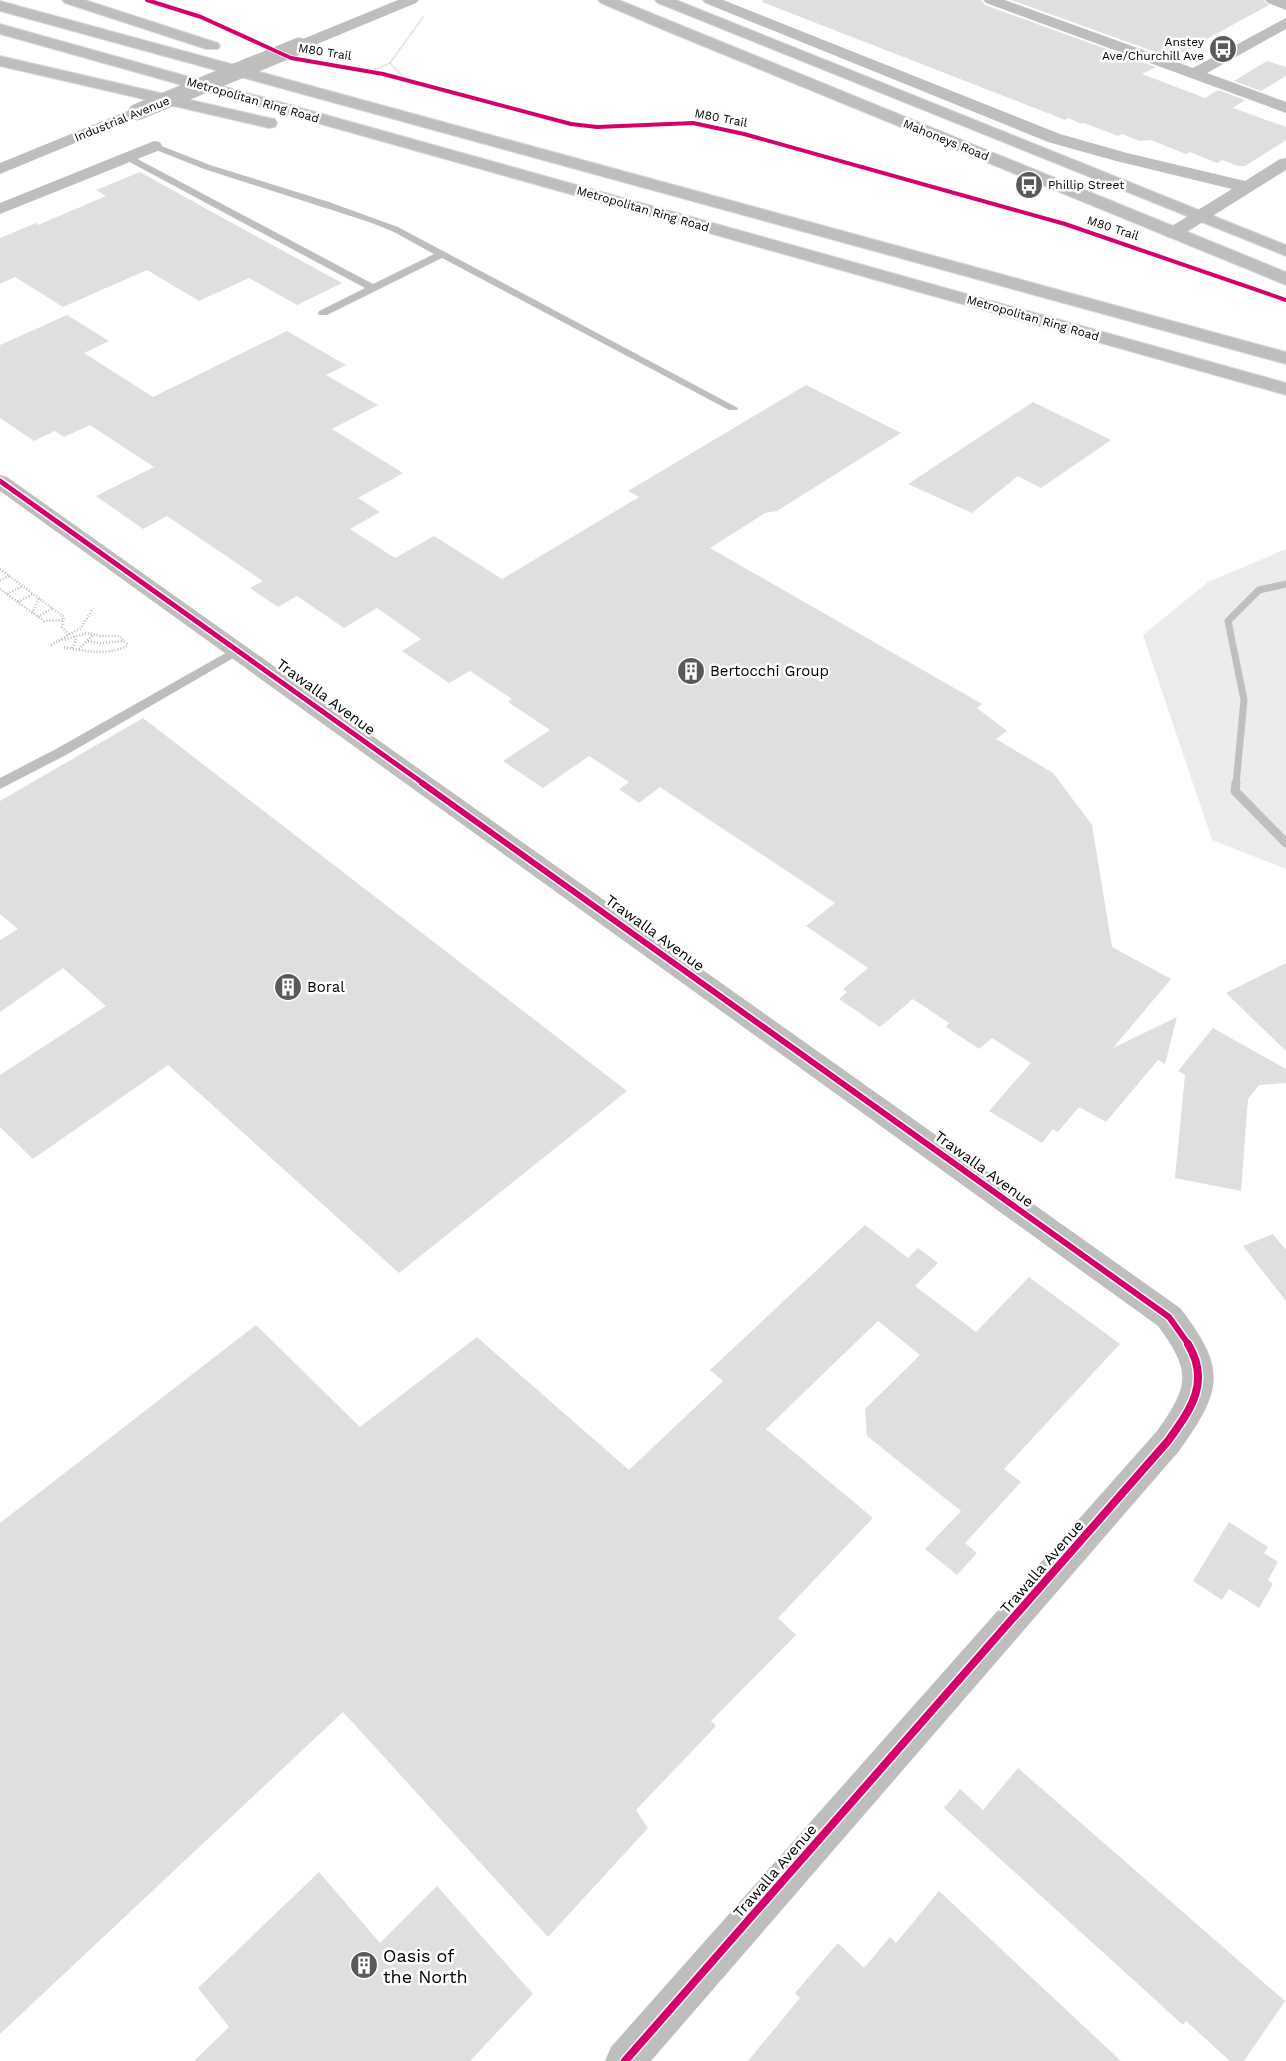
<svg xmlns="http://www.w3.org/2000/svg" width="1286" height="2061" viewBox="0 0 1286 2061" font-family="'Work Sans',sans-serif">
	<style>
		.green { fill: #ececec }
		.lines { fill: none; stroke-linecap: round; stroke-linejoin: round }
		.stream-far1 { stroke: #bfbfbf; stroke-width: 7 }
		.stream { stroke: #bfbfbf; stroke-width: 9 }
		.building { fill: #dfdfdf }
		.primary-casing { stroke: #dbdbdb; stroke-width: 2 }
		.motorway-casing { stroke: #dbdbdb; stroke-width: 2 }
		.path-far1 { stroke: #b9b9b9; stroke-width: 2; stroke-dasharray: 0.5 1; stroke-linecap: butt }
		.path { stroke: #b9b9b9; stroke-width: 2.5; stroke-dasharray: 1 2; stroke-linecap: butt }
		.service { fill: #bebebe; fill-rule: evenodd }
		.minor { fill: #bebebe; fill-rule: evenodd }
		.primary { fill: #bebebe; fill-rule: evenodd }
		.motorway { fill: #bebebe; fill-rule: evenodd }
		.minor-bridge { stroke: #bebebe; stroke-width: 17 }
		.cycleway-far3-casing { stroke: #fff; stroke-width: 5.5 }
		.cycleway-far2-casing { stroke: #fff; stroke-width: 8 }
		.cycleway-far1-casing { stroke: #fff; stroke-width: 9 }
		.cycleway-casing { stroke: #fff; stroke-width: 11 }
		.cycleway-far3 { stroke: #d6006c; stroke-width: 4 }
		.cycleway-far2 { stroke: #d6006c; stroke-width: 5 }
		.cycleway-far1 { stroke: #d6006c; stroke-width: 6 }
		.cycleway { stroke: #d6006c; stroke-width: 8 }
		.labels { text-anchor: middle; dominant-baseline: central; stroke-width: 5; stroke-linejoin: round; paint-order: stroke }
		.far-poi-label { font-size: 12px; fill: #000; stroke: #fff; text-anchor: end }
		.far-street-label { font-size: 12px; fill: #000; stroke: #fff }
		.poi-label { font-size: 15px; fill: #000; stroke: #fff; text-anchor: start }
		.street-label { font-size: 15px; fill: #000; stroke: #fff }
		.near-poi-label { font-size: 18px; fill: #000; stroke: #fff; text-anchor: start }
	</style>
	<rect width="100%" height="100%" fill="#fff"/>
	<path class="green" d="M 1286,549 L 1286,869 L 1212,840 L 1143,635 L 1208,582 Z"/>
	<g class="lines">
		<path class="stream-far1" d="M 1236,784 L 1244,700 L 1228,621 L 1259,590 L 1286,584"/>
		<path class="stream" d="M 1236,783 L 1235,791 L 1286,843"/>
	</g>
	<g class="building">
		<path d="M 763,0 L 981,0 L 985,5 L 1156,67 L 1142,74 L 1205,98 L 1218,90 L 1245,100 L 1233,108 L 1286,127 L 1286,140 L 1245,166 L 1238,166 L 1222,160 L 1217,163 L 1190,152 L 1186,154 L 1151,140 L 1140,141 L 1122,134 L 1118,136 L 1084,123 L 1082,124 L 1068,118 L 1065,120 L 1050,114 L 762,2 Z"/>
		<path d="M 1011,0 L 1263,0 L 1269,5 L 1172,58 Z"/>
		<path d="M 1267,61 L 1286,67 L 1286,76 L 1261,91 L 1234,81 Z"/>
		<path d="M 140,172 L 203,207 L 342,283 L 297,305 L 249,278 L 199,301 L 147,270 L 63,307 L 15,277 L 0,284 L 0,238 L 36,223 L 38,225 L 106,196 L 96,190 Z"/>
		<path d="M 67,315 L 109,341 L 84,353 L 153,397 L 287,331 L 346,365 L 326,375 L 378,405 L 332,429 L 403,473 L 358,498 L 380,512 L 350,529 L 395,558 L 434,536 L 502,579 L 639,497 L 628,491 L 806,385 L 901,433 L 777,511 L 765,513 L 710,548 L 982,704 L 977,708 L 1007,731 L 996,739 L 1053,773 L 1092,825 L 1112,947 L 1171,979 L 1113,1048 L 1177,1017 L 1165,1064 L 1158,1060 L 1106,1122 L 1079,1107 L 1058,1132 L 1053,1129 L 1042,1143 L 989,1111 L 1031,1063 L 992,1038 L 979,1049 L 946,1027 L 949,1023 L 913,999 L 880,1027 L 839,999 L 847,992 L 843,989 L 868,968 L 806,926 L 835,903 L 660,787 L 639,803 L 619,789 L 629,782 L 589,756 L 543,788 L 503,761 L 550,730 L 508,702 L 512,699 L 470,671 L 449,683 L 402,651 L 421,639 L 377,608 L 344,628 L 297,596 L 278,607 L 250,588 L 263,581 L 167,516 L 143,529 L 96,496 L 154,467 L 90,425 L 64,437 L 55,431 L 34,441 L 0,418 L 0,345 Z"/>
		<path d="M 1033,402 L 1111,440 L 1041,488 L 1018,476 L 972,513 L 908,484 Z"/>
		<path d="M 143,718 L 627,1091 L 399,1273 L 168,1065 L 33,1159 L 0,1127 L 0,1075 L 106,1006 L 63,968 L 0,1012 L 0,940 L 18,929 L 0,914 L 0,801 Z"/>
		<path d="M 1286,963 L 1286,1051 L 1226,993 Z"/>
		<path d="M 1213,1028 L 1286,1069 L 1286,1083 L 1259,1085 L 1248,1099 L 1241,1191 L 1175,1178 L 1185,1075 L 1178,1071 Z"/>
		<path d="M 865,1225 L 908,1258 L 918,1248 L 938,1263 L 915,1286 L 976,1332 L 1029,1277 L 1120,1344 L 1004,1469 L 1021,1482 L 965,1543 L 977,1553 L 957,1575 L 925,1549 L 961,1511 L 867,1436 L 865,1409 L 920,1355 L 878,1321 L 766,1429 L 873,1518 L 778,1618 L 796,1635 L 711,1721 L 716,1726 L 636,1810 L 648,1828 L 548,1937 L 343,1712 L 0,2034 L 0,1523 L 256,1325 L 360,1427 L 477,1337 L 629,1470 L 723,1381 L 710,1370 Z"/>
		<path d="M 1273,1234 L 1286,1250 L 1286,1301 L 1243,1246 Z"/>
		<path d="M 1229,1522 L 1268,1547 L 1264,1553 L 1278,1562 L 1268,1580 L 1273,1584 L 1259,1608 L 1229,1589 L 1222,1600 L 1193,1581 Z"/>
		<path d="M 1018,1768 L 1285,2001 L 1244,2061 L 1230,2061 L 1186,2021 L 1183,2025 L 944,1808 L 960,1789 L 983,1810 Z"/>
		<path d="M 319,1872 L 380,1943 L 437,1886 L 533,1994 L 470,2061 L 194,2061 L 229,2027 L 198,1988 Z"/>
		<path d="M 939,1891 L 1121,2061 L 748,2061 L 800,1998 L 795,1993 L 838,1943 L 864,1968 L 890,1937 L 896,1943 Z"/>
	</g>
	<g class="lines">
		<g class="primary-casing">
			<g id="primary">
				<path d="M 598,0 L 619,0 L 1286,272 L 1286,285 L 669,32 L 601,3 Z"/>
				<path d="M 655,0 L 676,0 L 1286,245 L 1286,256 L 658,3 Z"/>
			</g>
		</g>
		<g class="motorway-casing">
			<g id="motorway">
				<path d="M 62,0 L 85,0 L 218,43 L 220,46 L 218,49 L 206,49 L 65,3 Z"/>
				<path d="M 0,1 L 1286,352 L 1286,364 L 0,11 Z"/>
				<path d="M 0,24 L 1286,383 L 1286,395 L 0,34 Z"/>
				<path d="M 0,56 L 269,118 L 275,119 L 277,123 L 275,127 L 269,128 L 0,66 Z"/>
			</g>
		</g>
		<g class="path-far1">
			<path d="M 362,70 L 377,69 L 390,63"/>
			<path d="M 406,80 L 390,63 L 424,16"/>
		</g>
		<g class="path">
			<path d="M 0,569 L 64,617 L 62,627 L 69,635"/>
			<path d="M 0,580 L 9,576"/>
			<path d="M 0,589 L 44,621 L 64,620"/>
			<path d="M 7,594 L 23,586"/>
			<path d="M 18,602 L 33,594"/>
			<path d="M 32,613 L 39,598"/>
			<path d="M 38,617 L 52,608"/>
			<path d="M 59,641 L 89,633 L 100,636 L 119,636 L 127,644 L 127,646 C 106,656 85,651 63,647"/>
			<path d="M 88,641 L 100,643 L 124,641"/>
			<path d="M 51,645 L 81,628 L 92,610"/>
			<path d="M 72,648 L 76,641 L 74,636"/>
			<path d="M 79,649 L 93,635"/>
		</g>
		<g class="service">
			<path d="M 154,143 L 210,165 L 329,202 L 398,227 L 738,408 L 737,410 L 729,410 L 442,258 L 327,315 L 319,315 L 318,313 L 319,311 L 365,288 L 124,159 L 124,155 L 130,155 L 373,284 L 434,254 L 392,231 L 369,222 L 204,169 L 151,148 L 151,144 Z"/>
			<path d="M 238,646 L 242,647 L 244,650 L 242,653 L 66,755 L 0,789 L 0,778 L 56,749 Z"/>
		</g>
		<g class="minor">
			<path d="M 398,0 L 419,0 L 416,3 L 305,49 L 293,49 L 291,46 L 293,43 Z"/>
			<path d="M 702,0 L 723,0 L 1060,134 L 1127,153 L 1245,181 L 1280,159 L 1286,158 L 1286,170 L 1179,237 L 1173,238 L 1167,237 L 1164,233 L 1167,229 L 1232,189 L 1116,161 L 1048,142 L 705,3 Z"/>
			<path d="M 983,0 L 1005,0 L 1193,68 L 1286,18 L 1286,29 L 1207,73 L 1286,102 L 1286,113 L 986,3 Z"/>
			<path d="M 1265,0 L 1286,0 L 1286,10 L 1268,3 Z"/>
			<path d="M 137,107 L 143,109 L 145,112 L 143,115 L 0,174 L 0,163 Z"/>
			<path d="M 154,141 L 160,142 L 162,146 L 160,150 L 0,214 L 0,203 Z"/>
			<path d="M 0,475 L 7,477 L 1180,1308 C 1227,1368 1223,1390 1179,1451 L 651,2061 L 605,2061 L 611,2047 L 1157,1431 C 1189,1386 1192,1372 1158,1326 L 0,491 Z"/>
		</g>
		<use href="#primary" class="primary"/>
		<use href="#motorway" class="motorway"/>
		<path class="minor-bridge" d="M 137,112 L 299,46"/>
		<g class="cycleway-far3-casing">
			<path id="cycleway-far3" d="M 147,0 L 201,17 L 291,58 L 383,74 L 571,124 L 597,127 L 693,123 L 744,134 L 1065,224 L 1286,300"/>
		</g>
		<g class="cycleway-far2-casing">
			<path id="cycleway-far2" d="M 0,481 L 424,784"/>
		</g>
		<g class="cycleway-far1-casing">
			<path id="cycleway-far1" d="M 422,783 L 1169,1317 L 1189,1345"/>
		</g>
		<g class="cycleway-casing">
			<path id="cycleway" d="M 625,2061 L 1168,1441 C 1191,1409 1211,1382 1188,1344"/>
		</g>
		<use href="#cycleway-far3" class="cycleway-far3"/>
		<use href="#cycleway-far2" class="cycleway-far2"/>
		<use href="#cycleway-far1" class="cycleway-far1"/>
		<use href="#cycleway" class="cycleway"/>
	</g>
	<defs>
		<g id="bus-disc" transform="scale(1.4375)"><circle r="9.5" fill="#595959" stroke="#fff"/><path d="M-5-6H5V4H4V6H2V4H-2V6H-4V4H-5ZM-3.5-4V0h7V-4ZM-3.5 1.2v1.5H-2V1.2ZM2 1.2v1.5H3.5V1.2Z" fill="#fff"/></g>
		<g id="building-disc" transform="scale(1.4375)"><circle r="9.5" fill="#595959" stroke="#fff"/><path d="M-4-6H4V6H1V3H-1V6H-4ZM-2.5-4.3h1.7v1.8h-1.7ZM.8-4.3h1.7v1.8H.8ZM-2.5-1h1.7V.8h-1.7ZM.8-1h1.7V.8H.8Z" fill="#fff"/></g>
	</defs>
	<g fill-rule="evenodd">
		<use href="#bus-disc" x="1223" y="49"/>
		<use href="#bus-disc" x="1029" y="185"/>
		<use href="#building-disc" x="691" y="671"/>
		<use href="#building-disc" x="288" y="987"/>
		<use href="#building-disc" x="364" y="1965"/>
	</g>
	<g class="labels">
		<g class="far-poi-label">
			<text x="1204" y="42">Anstey<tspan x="1204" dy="14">Ave/Churchill Ave</tspan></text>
			<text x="1048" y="185" text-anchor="start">Phillip Street</text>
		</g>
		<g class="far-street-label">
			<text transform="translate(325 52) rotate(9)">M80 Trail</text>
			<text transform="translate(253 100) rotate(16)">Metropolitan Ring Road</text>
			<text transform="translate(721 118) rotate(11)">M80 Trail</text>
			<text transform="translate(122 119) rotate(-22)">Industrial Avenue</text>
			<text transform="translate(946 140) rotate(22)">Mahoneys Road</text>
			<text transform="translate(643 209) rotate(16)">Metropolitan Ring Road</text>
			<text transform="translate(1113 228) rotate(18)">M80 Trail</text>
			<text transform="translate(1033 318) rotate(16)">Metropolitan Ring Road</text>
		</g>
		<g class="poi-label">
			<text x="710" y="671">Bertocchi Group</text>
			<text x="307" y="987">Boral</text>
		</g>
		<g class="street-label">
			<text transform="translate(326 697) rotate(36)">Trawalla Avenue</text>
			<text transform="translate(655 933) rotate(36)">Trawalla Avenue</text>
			<text transform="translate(984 1169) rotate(36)">Trawalla Avenue</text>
			<text transform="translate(1042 1567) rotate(-49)">Trawalla Avenue</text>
			<text transform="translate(775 1871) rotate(-49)">Trawalla Avenue</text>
		</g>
		<g class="near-poi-label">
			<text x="383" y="1955">Oasis of<tspan x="383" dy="21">the North</tspan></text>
		</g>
	</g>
</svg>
